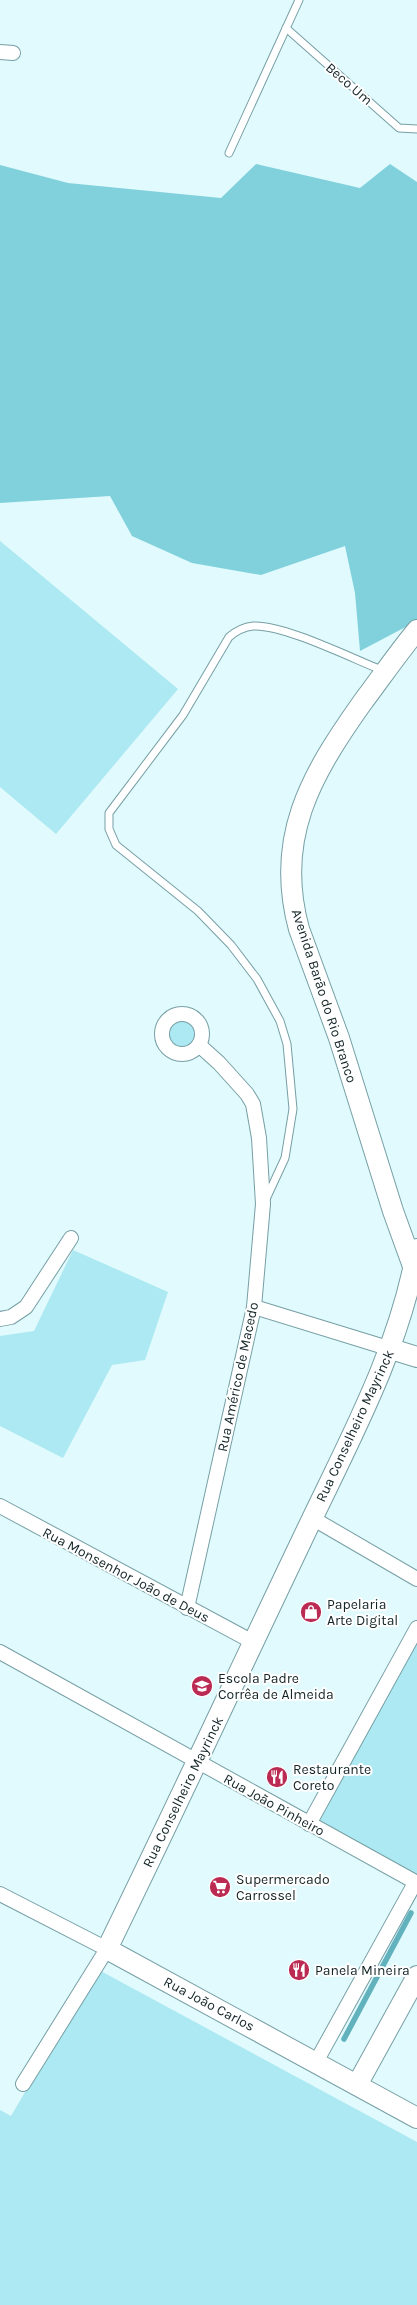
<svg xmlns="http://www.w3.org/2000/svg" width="417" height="2305" viewBox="0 0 417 2305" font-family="Karla,sans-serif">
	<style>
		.green { fill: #ace9f2 }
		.forest { fill: #81d1dd }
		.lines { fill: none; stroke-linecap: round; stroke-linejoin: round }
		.stream { stroke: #62b2bd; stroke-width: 5.5 }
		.lane-casing { stroke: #769fa5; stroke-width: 9 }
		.street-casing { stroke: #769fa5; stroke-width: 16 }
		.secondary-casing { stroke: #769fa5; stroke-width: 22 }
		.lane { stroke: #fff; stroke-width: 7 }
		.street { stroke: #fff; stroke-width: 14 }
		.secondary { stroke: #fff; stroke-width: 20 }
		.labels { text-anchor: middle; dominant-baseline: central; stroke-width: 4; stroke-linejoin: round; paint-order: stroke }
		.street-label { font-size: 14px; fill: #132426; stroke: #fff }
		.poi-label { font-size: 14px; fill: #132426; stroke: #fff; text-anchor: start }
	</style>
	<rect width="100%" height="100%" fill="#e0fafd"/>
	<g class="green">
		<path d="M 0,541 L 178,689 L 56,834 L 0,787 Z"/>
		<circle cx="182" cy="1034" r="16"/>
		<path d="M 73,1250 L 168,1292 L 145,1360 L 112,1365 L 63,1458 L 0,1426 L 0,1336 L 34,1331 Z"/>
		<path d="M 417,1628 L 417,1880 L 313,1816 Z"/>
		<path d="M 97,1969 L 417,2142 L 417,2305 L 0,2305 L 0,2110 L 11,2116 Z"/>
	</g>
	<path class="forest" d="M 256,164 L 360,188 L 390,164 L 417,182 L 417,621 L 360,651 L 355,593 L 345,546 L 261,575 L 192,563 L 132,536 L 110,496 L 0,503 L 0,165 L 68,183 L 221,198 Z"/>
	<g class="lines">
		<path class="stream" d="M 344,2039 L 411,1913"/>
		<g class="lane-casing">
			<g id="lane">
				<path d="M 286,28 L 399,128 L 417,129"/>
				<path d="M 229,153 L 299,0"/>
				<path d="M 266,1199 L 285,1158 L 293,1109 L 287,1044 L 280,1021 L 257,979 L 231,945 L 198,911 L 116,845 L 109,829 L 109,813 L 183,715 L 229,637 C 236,631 243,627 253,626 C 283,624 353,659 384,671"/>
			</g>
		</g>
		<g class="street-casing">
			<g id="street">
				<path d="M 0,52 L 13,53"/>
				<circle cx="182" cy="1034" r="20"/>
				<path d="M 254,1307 L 391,1349"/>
				<path d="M 0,1319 L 11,1317 L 26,1307 L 71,1238"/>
				<path d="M 0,1506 L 253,1642"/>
				<path d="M 312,1518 L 417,1579"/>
				<path d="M 187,1608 L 254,1307 L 263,1204 L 259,1138 L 253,1104 L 247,1094 L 219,1063 L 199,1045"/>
				<path d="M 0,1652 L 417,1883"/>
				<path d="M 309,1824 L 417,1628"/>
				<path d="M 0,1894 L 107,1949 L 23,2084"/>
				<path d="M 316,2062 L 415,1883"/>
			</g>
		</g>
		<g class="secondary-casing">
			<g id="secondary">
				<path d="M 417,1249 C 399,1353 345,1448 301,1542 C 236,1678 173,1814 107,1949 L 417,2118"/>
				<path d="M 414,1269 L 393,1211 L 339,1038 L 299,929 C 274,838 311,775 362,703 C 380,679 398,653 417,630"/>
				<path d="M 391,1349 L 417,1357"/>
				<path d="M 357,2085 L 417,1976"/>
			</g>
		</g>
		<use href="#lane" class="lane"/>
		<use href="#street" class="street"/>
		<use href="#secondary" class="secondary"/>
	</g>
	<defs>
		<g id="shop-disc" transform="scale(1.125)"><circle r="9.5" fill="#ba2a52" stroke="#fff"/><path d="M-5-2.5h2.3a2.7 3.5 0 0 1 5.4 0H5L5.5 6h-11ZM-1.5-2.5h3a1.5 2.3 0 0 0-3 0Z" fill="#fff"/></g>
		<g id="school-disc" transform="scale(1.125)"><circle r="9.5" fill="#ba2a52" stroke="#fff"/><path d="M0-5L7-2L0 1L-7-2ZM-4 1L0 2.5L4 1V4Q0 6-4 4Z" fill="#fff"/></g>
		<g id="restaurant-disc" transform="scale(1.125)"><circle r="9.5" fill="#ba2a52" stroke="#fff"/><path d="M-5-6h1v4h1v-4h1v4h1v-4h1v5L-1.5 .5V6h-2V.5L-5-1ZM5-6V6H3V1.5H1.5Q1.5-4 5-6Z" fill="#fff"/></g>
		<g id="supermarket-disc" transform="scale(1.125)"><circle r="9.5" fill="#ba2a52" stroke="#fff"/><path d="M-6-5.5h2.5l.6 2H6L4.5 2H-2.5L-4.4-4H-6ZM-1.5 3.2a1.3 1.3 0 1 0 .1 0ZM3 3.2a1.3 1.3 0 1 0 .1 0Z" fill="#fff"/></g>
	</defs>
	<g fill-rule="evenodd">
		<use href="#shop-disc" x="311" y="1612"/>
		<use href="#school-disc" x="202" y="1686"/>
		<use href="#restaurant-disc" x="277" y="1777"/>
		<use href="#supermarket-disc" x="220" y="1887"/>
		<use href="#restaurant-disc" x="299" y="1970"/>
	</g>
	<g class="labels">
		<g class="street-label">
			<text transform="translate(349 84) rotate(41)">Beco Um</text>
			<text transform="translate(324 996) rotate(72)">Avenida Barão do Rio Branco</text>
			<text transform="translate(238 1377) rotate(-78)">Rua Américo de Macedo</text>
			<text transform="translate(355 1426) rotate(-65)">Rua Conselheiro Mayrinck</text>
			<text transform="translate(126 1575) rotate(28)">Rua Monsenhor João de Deus</text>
			<text transform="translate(183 1792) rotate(-64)">Rua Conselheiro Mayrinck</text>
			<text transform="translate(274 1805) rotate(29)">Rua João Pinheiro</text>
			<text transform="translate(209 2004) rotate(28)">Rua João Carlos</text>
		</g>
		<g class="poi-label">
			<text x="327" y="1604">Papelaria<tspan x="327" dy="16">Arte Digital</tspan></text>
			<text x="218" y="1678">Escola Padre<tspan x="218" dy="16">Corrêa de Almeida</tspan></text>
			<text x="293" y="1769">Restaurante<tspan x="293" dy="16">Coreto</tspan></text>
			<text x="236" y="1879">Supermercado<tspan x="236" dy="16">Carrossel</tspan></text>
			<text x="315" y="1970">Panela Mineira</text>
		</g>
	</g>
</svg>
